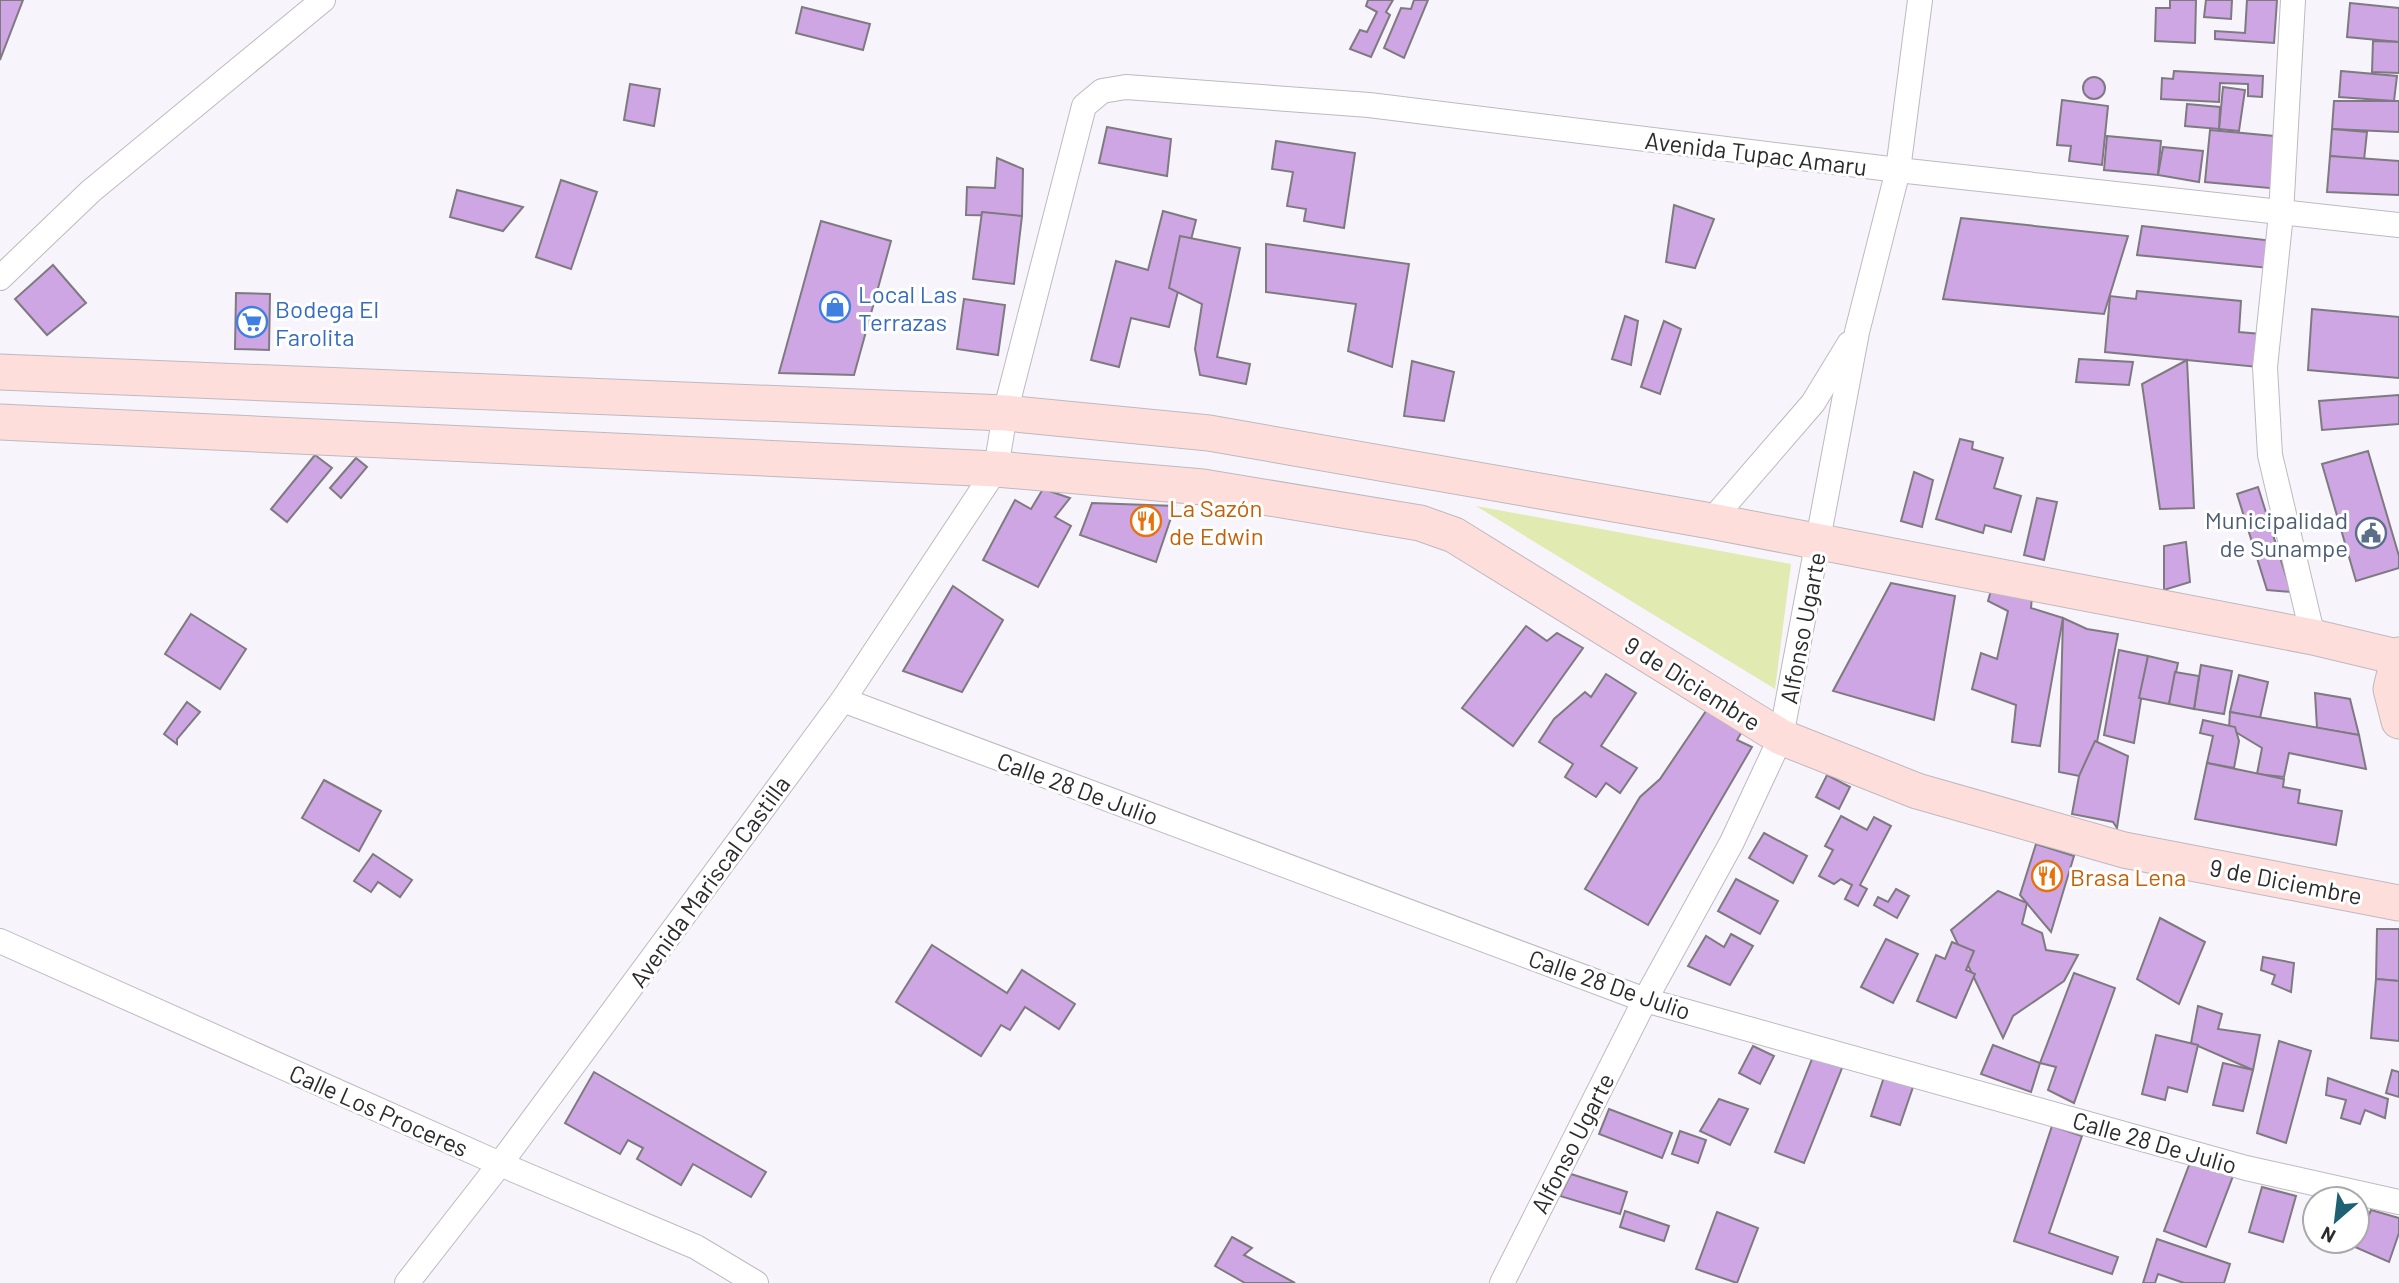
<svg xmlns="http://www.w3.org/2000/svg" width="2399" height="1283" viewBox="0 0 2399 1283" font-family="Barlow,sans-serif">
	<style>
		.green { fill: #e1eab1 }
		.building { fill: #cea6e4; stroke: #7e7a80; stroke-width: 2 }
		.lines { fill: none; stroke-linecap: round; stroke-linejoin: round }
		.street-casing { stroke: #beb9c0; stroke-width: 26 }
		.secondary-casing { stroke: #beb9c0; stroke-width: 37 }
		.street { stroke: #fff; stroke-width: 24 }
		.secondary { stroke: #fededa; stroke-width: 35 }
		.labels { text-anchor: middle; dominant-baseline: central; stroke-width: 6; stroke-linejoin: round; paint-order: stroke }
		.street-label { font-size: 24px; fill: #2b2a2c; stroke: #fff }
		.shop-label { font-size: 24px; fill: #366cbe; stroke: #fff; text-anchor: start }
		.food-label { font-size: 24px; fill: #c56008; stroke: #fff; text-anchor: start }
		.service-label { font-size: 24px; fill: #4e5e75; stroke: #fff; text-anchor: end }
	</style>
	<rect width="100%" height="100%" fill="#f8f4fb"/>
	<path class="green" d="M 1476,506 L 1791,564 L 1775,689 Z"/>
	<g class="building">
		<path d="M 0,0 L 23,0 L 0,60 Z"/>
		<path d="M 1368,0 L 1393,0 L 1386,12 L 1390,15 L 1371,57 L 1350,49 L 1360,30 L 1367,32 L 1377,12 L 1366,6 Z"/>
		<path d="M 1414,0 L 1428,0 L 1404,58 L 1384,48 L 1401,8 L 1411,9 Z"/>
		<path d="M 2170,0 L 2196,0 L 2195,43 L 2155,41 L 2156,8 L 2170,8 Z"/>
		<path d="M 2206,0 L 2232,0 L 2231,19 L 2204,17 Z"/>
		<path d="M 2247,0 L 2277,0 L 2274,43 L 2215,39 L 2215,31 L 2245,33 Z"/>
		<path d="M 2350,3 L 2399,8 L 2399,42 L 2347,37 Z"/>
		<path d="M 802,7 L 870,24 L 863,50 L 796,33 Z"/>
		<path d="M 2373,41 L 2399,42 L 2399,73 L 2372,72 Z"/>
		<path d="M 2174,71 L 2263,76 L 2262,97 L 2248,96 L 2248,84 L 2220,83 L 2219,102 L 2161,99 L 2162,78 L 2173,79 Z"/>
		<path d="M 2341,71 L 2397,76 L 2394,101 L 2339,97 Z"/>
		<circle cx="2094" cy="88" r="11"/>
		<path d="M 630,84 L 660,89 L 654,126 L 624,120 Z"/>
		<path d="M 2223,87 L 2245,90 L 2239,131 L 2219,129 Z"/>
		<path d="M 2062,100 L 2108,106 L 2102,165 L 2069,161 L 2071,146 L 2057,145 Z"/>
		<path d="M 2334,101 L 2399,101 L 2399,132 L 2332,129 Z"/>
		<path d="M 2187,104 L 2220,107 L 2219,129 L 2185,126 Z"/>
		<path d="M 1107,127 L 1171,139 L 1167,176 L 1099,163 Z"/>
		<path d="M 2332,129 L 2367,132 L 2364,160 L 2330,156 Z"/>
		<path d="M 2210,130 L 2285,137 L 2280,189 L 2205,182 Z"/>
		<path d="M 2107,136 L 2161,141 L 2158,175 L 2104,170 Z"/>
		<path d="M 1276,141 L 1355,153 L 1344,228 L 1304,221 L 1306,209 L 1287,206 L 1293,172 L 1272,169 Z"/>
		<path d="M 2163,147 L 2203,151 L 2199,182 L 2158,175 Z"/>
		<path d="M 2330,156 L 2399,161 L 2399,195 L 2327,192 Z"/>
		<path d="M 997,158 L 1023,169 L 1022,216 L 966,215 L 967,187 L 995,188 Z"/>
		<path d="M 561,180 L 597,192 L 571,269 L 536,257 Z"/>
		<path d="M 457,190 L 523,207 L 503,231 L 450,217 Z"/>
		<path d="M 1674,205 L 1714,219 L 1695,268 L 1666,262 Z"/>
		<path d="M 1163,211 L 1196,220 L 1169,327 L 1131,318 L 1119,367 L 1091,360 L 1116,261 L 1148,270 Z"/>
		<path d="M 982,212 L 1022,216 L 1014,284 L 973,279 Z"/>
		<path d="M 1961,218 L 2128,236 L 2104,314 L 1943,299 Z"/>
		<path d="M 821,221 L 891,241 L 854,375 L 779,373 Z"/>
		<path d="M 2142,226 L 2274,241 L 2269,268 L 2137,255 Z"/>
		<path d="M 1180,236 L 1240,248 L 1217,357 L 1250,364 L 1246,384 L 1200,375 L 1195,349 L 1202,304 L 1169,288 Z"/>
		<path d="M 1266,244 L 1409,264 L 1392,367 L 1348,351 L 1356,304 L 1266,292 Z"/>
		<path d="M 53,265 L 86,303 L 47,335 L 15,299 Z"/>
		<path d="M 2137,291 L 2241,301 L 2239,332 L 2261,334 L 2258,367 L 2105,352 L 2110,296 L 2136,299 Z"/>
		<path d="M 236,293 L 270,294 L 269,350 L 235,349 Z"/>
		<path d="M 964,299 L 1005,305 L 998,355 L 957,349 Z"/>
		<path d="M 2312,309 L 2399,317 L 2399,378 L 2308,370 Z"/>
		<path d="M 1625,316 L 1638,321 L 1631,365 L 1612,359 Z"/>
		<path d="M 1664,321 L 1681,329 L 1660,394 L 1641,387 Z"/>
		<path d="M 2079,359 L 2133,362 L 2129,385 L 2076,382 Z"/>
		<path d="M 2187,360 L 2194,508 L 2160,509 L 2142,384 Z"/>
		<path d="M 1412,361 L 1454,372 L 1444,421 L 1404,416 Z"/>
		<path d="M 2399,395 L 2399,424 L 2322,430 L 2319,401 Z"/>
		<path d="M 1960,439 L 1973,442 L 1972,449 L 2003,458 L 1994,488 L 2021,496 L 2011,532 L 1985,525 L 1983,533 L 1936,519 Z"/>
		<path d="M 2368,451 L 2399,556 L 2399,568 L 2356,581 L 2322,464 Z"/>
		<path d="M 315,455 L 332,468 L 287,522 L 271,509 Z"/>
		<path d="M 356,458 L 367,467 L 341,498 L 330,488 Z"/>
		<path d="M 1914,472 L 1933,480 L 1922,527 L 1901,521 Z"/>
		<path d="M 2258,487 L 2291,592 L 2267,590 L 2237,494 Z"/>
		<path d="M 1043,489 L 1070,498 L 1055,517 L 1071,526 L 1038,587 L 983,560 L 1015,500 L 1031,509 Z"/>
		<path d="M 2037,498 L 2057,502 L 2044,560 L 2024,555 Z"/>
		<path d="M 1092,503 L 1175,506 L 1156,562 L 1080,535 Z"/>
		<path d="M 2186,542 L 2190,582 L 2164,590 L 2164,546 Z"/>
		<path d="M 1994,580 L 2033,585 L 2031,608 L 2063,618 L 2040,746 L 2012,742 L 2016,705 L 1972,689 L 1981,653 L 1997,659 L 2008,611 L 1988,601 Z"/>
		<path d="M 1891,583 L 1955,596 L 1934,720 L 1833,691 Z"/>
		<path d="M 953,586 L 1003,620 L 962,692 L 903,671 Z"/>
		<path d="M 191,614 L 246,649 L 220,689 L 165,654 Z"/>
		<path d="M 2063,618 L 2087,629 L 2118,634 L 2090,778 L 2059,772 Z"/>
		<path d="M 1526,626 L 1547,641 L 1557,633 L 1583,648 L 1513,746 L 1462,708 Z"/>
		<path d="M 2119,650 L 2148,656 L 2134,743 L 2104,735 Z"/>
		<path d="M 2148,656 L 2178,663 L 2169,704 L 2139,698 Z"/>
		<path d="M 2201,665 L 2232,671 L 2224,714 L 2194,709 Z"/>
		<path d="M 2175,672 L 2199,676 L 2194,709 L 2169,704 Z"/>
		<path d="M 1606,674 L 1636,693 L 1601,746 L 1637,768 L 1620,793 L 1606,783 L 1596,797 L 1565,777 L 1573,764 L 1539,742 L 1554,719 L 1585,692 L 1591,697 Z"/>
		<path d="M 2239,675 L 2268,682 L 2260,718 L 2230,712 Z"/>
		<path d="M 2315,693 L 2350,699 L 2359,735 L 2317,728 Z"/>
		<path d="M 187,702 L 200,712 L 177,739 L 177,744 L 164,734 Z"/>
		<path d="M 1710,705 L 1747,723 L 1737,740 L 1752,747 L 1648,925 L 1585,889 L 1640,797 L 1660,779 Z"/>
		<path d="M 2230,712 L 2359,735 L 2366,769 L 2289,753 L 2284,777 L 2257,774 L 2262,748 L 2229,728 Z"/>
		<path d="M 2203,720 L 2235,727 L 2239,741 L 2234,768 L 2207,763 L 2213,736 L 2200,733 Z"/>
		<path d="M 2095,741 L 2128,756 L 2117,828 L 2113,822 L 2072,814 L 2079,776 Z"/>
		<path d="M 2207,763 L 2284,779 L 2283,787 L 2300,790 L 2298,803 L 2342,811 L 2336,845 L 2195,819 Z"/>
		<path d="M 1827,775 L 1850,787 L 1839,809 L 1816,797 Z"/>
		<path d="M 324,780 L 381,811 L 359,851 L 302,818 Z"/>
		<path d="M 1841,816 L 1867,830 L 1874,817 L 1891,826 L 1860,885 L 1867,889 L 1858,906 L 1845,899 L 1852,885 L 1841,879 L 1834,884 L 1819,876 L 1833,850 L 1825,846 Z"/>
		<path d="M 1764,833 L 1807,856 L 1793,883 L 1749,858 Z"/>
		<path d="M 2036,844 L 2074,856 L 2051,932 L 2020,895 Z"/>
		<path d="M 373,854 L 412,880 L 400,897 L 378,882 L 371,892 L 354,881 Z"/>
		<path d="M 1736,879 L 1778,901 L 1760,934 L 1718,911 Z"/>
		<path d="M 1896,889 L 1909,896 L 1897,918 L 1874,905 L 1878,897 L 1888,902 Z"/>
		<path d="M 1998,891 L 2027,903 L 2022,924 L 2042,933 L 2046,950 L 2078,955 L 2064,981 L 2013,1016 L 2003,1038 L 1951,930 Z"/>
		<path d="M 2160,918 L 2205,942 L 2179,1004 L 2137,979 Z"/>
		<path d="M 2377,929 L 2399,929 L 2399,981 L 2376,979 Z"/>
		<path d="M 1731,934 L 1753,946 L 1730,985 L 1688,966 L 1706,936 L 1724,947 Z"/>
		<path d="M 1886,939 L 1918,954 L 1893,1003 L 1861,987 Z"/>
		<path d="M 1952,942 L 1974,951 L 1966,970 L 1975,974 L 1956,1018 L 1917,1001 L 1936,955 L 1945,959 Z"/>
		<path d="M 932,945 L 1007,993 L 1022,970 L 1075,1004 L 1059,1029 L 1025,1007 L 1010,1030 L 1001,1025 L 981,1056 L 896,1002 Z"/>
		<path d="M 2263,957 L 2294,963 L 2291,992 L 2272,984 L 2275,975 L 2261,970 Z"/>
		<path d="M 2074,973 L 2115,988 L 2074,1103 L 2048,1090 L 2056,1067 L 2040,1063 Z"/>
		<path d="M 2376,979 L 2399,981 L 2399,1041 L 2371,1038 Z"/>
		<path d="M 2198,1006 L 2222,1014 L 2218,1029 L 2260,1035 L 2253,1070 L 2191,1043 Z"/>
		<path d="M 2156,1035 L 2198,1045 L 2187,1092 L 2168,1087 L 2165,1100 L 2142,1094 Z"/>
		<path d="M 2279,1041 L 2311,1051 L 2286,1143 L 2257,1133 Z"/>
		<path d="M 1993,1045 L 2040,1063 L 2031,1092 L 1981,1074 Z"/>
		<path d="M 1753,1046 L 1774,1056 L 1760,1084 L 1739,1073 Z"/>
		<path d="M 1812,1059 L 1844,1063 L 1804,1163 L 1775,1152 Z"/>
		<path d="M 2223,1063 L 2253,1070 L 2243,1111 L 2213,1105 Z"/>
		<path d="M 2392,1070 L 2399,1072 L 2399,1097 L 2386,1093 Z"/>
		<path d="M 594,1072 L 766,1172 L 751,1197 L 693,1164 L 681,1185 L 637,1159 L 643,1148 L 628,1140 L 620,1154 L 565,1123 Z"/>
		<path d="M 1885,1074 L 1914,1084 L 1900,1125 L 1871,1116 Z"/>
		<path d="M 2328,1078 L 2388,1099 L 2385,1118 L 2365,1110 L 2360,1124 L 2341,1118 L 2346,1100 L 2326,1095 Z"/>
		<path d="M 1719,1099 L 1748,1109 L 1730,1145 L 1700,1131 Z"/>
		<path d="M 1609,1109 L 1672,1133 L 1662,1158 L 1599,1134 Z"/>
		<path d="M 2052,1126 L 2082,1136 L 2049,1233 L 2118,1257 L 2112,1274 L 2014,1241 Z"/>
		<path d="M 1680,1131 L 1706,1140 L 1698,1163 L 1672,1154 Z"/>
		<path d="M 2191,1160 L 2233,1176 L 2206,1247 L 2164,1231 Z"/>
		<path d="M 1571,1174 L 1627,1192 L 1620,1214 L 1560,1196 Z"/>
		<path d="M 2262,1187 L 2296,1196 L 2283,1242 L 2249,1232 Z"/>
		<path d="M 2371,1210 L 2399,1218 L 2399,1233 L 2389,1262 L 2355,1247 Z"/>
		<path d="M 1625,1211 L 1669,1226 L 1664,1241 L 1620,1227 Z"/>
		<path d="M 1717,1212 L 1758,1228 L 1737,1283 L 1696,1269 Z"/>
		<path d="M 1232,1237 L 1252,1248 L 1244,1255 L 1295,1283 L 1245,1283 L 1215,1266 Z"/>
		<path d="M 2157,1239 L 2230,1264 L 2224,1283 L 2184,1283 L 2158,1274 L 2155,1283 L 2143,1283 Z"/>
	</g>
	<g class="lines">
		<g class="street-casing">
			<g id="street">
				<path d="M 2293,0 L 2281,214 L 2265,367 L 2270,455 L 2313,637"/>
				<path d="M 0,278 L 91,191 L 323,0"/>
				<path d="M 1711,521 L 1813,403 L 1849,344"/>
				<path d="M 843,700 L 1645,1000 L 2246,1168 L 2399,1202"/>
				<path d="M 0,941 L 500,1164 L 696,1247 L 756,1283"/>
				<path d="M 407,1283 L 500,1164 L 843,700 L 996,469 L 1005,413 L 1084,106 L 1102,91 L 1126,87 L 1369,105 L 1898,170 L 2399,225"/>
				<path d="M 1502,1283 L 1645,1000 L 1732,842 L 1781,737 L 1857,332 L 1898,170 L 1920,0"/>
			</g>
		</g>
		<g class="secondary-casing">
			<g id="secondary">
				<path d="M 0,372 L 1005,413 L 1209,433 L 1711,521 L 2313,637 L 2397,657"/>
				<path d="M 0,422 L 996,469 L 1203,487 L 1420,523 L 1454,535 L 1781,737 L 1917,791 L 2124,850 L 2399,903"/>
				<path d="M 2399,655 L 2391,689 L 2399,721"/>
			</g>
		</g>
		<use href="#street" class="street"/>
		<use href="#secondary" class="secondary"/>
	</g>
	<defs>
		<g id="shop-ring" transform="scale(1.575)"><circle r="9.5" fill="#fff" stroke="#3f7fe0" stroke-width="1.5"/><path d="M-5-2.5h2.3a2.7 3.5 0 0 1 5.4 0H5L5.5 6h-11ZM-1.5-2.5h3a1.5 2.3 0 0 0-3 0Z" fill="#3f7fe0"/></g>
		<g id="supermarket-ring" transform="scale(1.575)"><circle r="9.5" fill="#fff" stroke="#3f7fe0" stroke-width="1.5"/><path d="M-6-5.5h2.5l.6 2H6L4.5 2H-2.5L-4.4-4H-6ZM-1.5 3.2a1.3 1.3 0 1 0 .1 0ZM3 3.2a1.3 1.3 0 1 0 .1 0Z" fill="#3f7fe0"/></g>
		<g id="restaurant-ring" transform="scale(1.575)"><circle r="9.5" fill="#fff" stroke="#e8710a" stroke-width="1.5"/><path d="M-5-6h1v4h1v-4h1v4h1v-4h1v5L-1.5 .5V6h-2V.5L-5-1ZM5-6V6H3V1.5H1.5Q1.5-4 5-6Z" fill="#e8710a"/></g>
		<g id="civic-ring" transform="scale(1.575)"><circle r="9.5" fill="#fff" stroke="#5c6f8a" stroke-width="1.5"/><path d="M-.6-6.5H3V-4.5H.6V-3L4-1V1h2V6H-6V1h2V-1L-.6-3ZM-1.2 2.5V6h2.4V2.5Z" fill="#5c6f8a"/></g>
	</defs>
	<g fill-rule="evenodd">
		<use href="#shop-ring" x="835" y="307"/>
		<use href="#supermarket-ring" x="252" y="322"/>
		<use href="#restaurant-ring" x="1146" y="521"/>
		<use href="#civic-ring" x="2371" y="533"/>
		<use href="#restaurant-ring" x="2047" y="876"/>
	</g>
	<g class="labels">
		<g class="street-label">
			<text transform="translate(1756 153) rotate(7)">Avenida Tupac Amaru</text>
			<text transform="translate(1802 628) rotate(-79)">Alfonso Ugarte</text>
			<text transform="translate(1693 683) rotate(32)">9 de Diciembre</text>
			<text transform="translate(1078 788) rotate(20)">Calle 28 De Julio</text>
			<text transform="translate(709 881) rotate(-54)">Avenida Mariscal Castilla</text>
			<text transform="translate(2286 881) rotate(11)">9 de Diciembre</text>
			<text transform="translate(1610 984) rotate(19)">Calle 28 De Julio</text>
			<text transform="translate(379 1110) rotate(24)">Calle Los Proceres</text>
			<text transform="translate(2155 1142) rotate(16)">Calle 28 De Julio</text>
			<text transform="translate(1572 1143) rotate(-63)">Alfonso Ugarte</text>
		</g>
		<g class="shop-label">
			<text x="858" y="293">Local Las<tspan x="858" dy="28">Terrazas</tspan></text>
			<text x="275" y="308">Bodega El<tspan x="275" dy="28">Farolita</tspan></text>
		</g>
		<g class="food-label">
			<text x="1169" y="507">La Sazón<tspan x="1169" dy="28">de Edwin</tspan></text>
			<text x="2070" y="876">Brasa Lena</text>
		</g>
		<g class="service-label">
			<text x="2348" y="519">Municipalidad<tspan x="2348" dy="28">de Sunampe</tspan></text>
		</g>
	</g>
	<g transform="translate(2336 1220) rotate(208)"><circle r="33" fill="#ffffff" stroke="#aaaaab" stroke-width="2"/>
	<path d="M0-5L12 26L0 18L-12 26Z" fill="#1e6074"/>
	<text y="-10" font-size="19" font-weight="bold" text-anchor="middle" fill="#2b2a2c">N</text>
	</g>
</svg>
